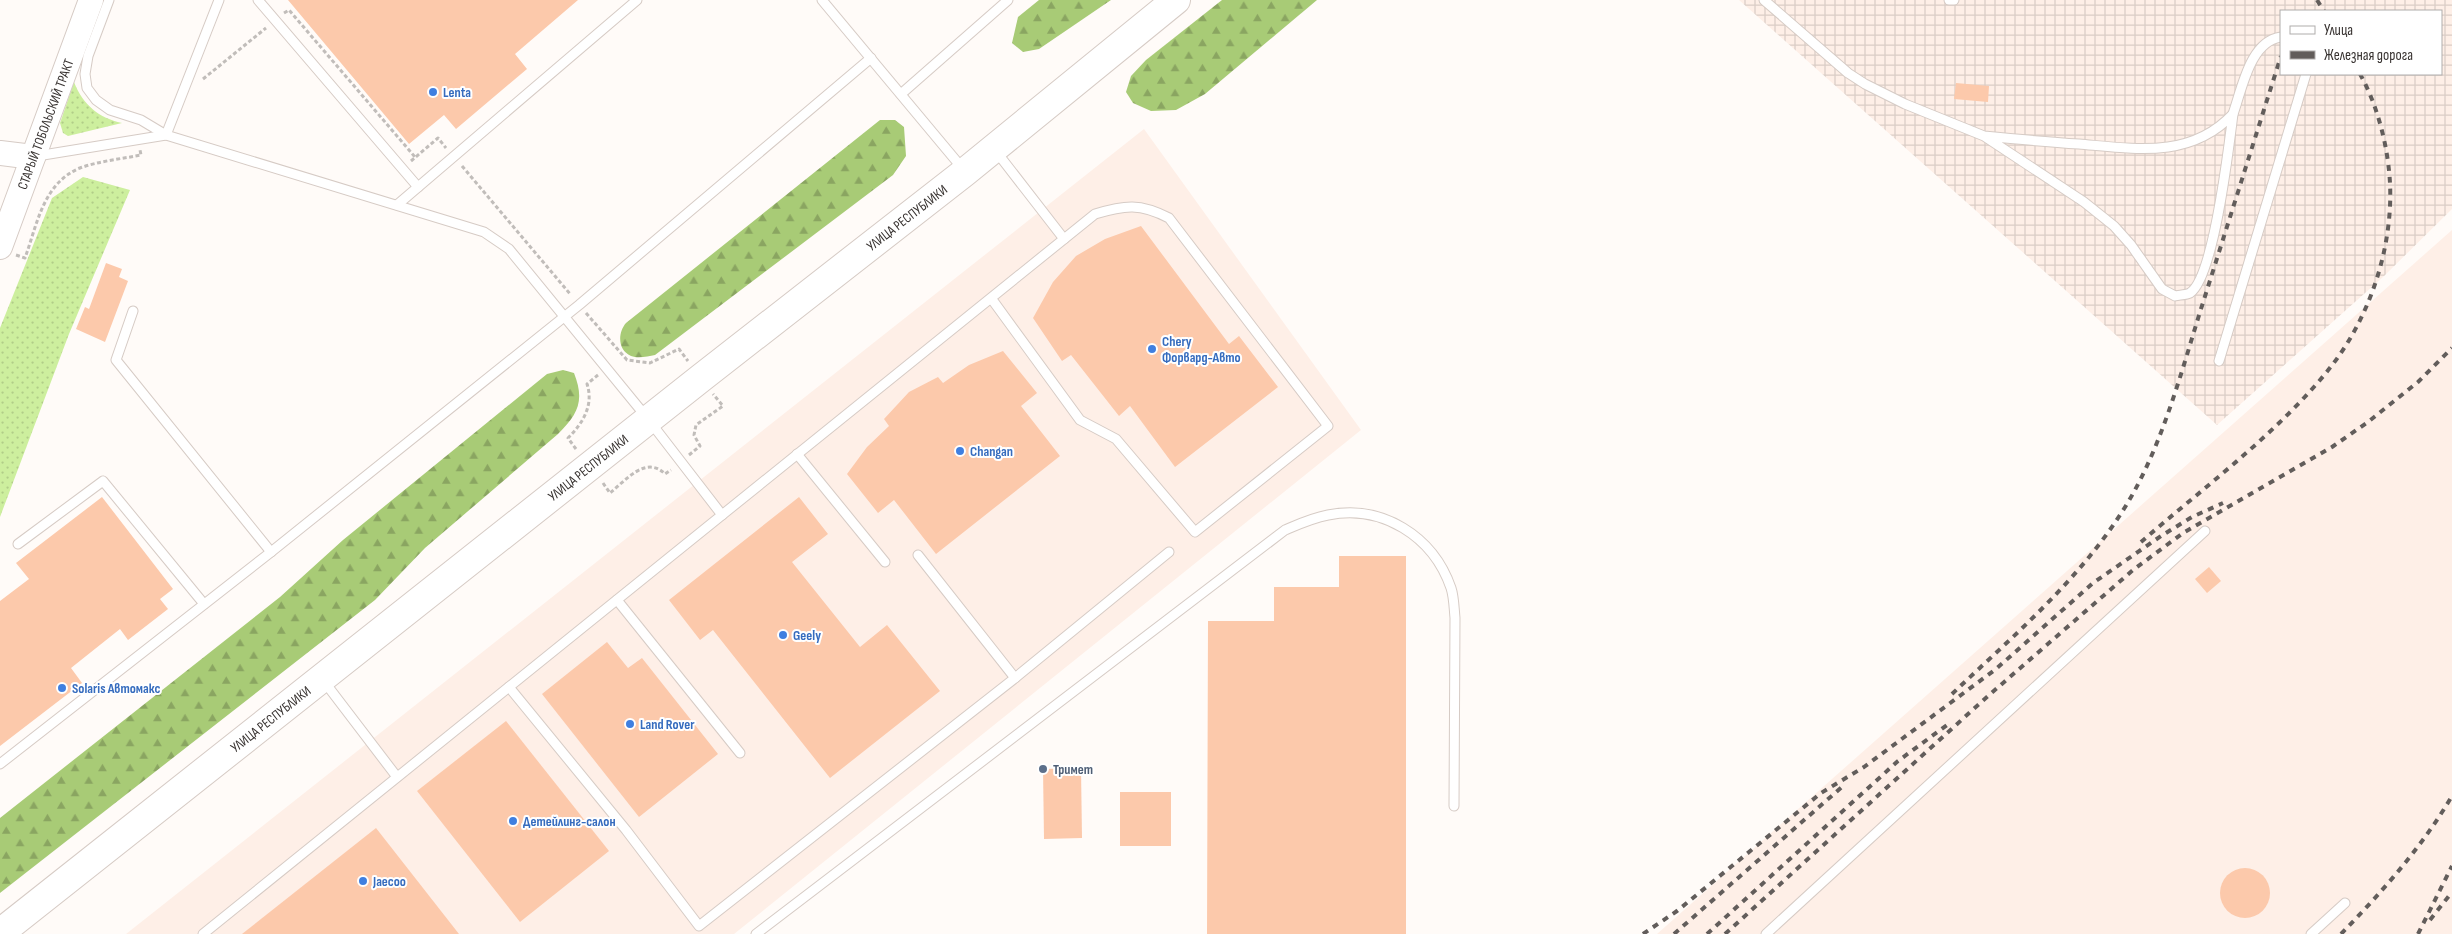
<svg xmlns="http://www.w3.org/2000/svg" width="2452" height="934" viewBox="0 0 2452 934" font-family="'Sofia Sans Condensed',sans-serif">
	<style>
		.built { fill: #feefe7 }
		.industrial { fill: url(#industrial-grid); fill-rule: evenodd }
		.grass { fill: url(#grass-dots) }
		.forest { fill: url(#forest-firs) }
		.building { fill: #fcc9ab }
		.lines { fill: none; stroke-linecap: round; stroke-linejoin: round }
		.service-casing { stroke: #d6cbc5; stroke-width: 11 }
		.secondary-casing { stroke: #d6cbc5; stroke-width: 26 }
		.primary-casing { stroke: #d6cbc5; stroke-width: 30 }
		.path { stroke: #c1bdba; stroke-width: 3; stroke-dasharray: 4 2.5; stroke-linecap: butt }
		.service { stroke: #fff; stroke-width: 9 }
		.secondary { stroke: #fff; stroke-width: 24 }
		.primary { stroke: #fff; stroke-width: 28 }
		.rail { stroke: #625d5b; stroke-width: 4; stroke-dasharray: 6 6; stroke-linecap: butt }
		.shop-dot { fill: #3f7fe0; stroke: #fff; stroke-width: 2 }
		.service-dot { fill: #5c6f8a; stroke: #fff; stroke-width: 2 }
		.labels { text-anchor: middle; dominant-baseline: central; stroke-width: 4; stroke-linejoin: round; paint-order: stroke }
		.shop-label { font-size: 14px; font-weight: bold; fill: #366cbe; stroke: #fff; text-anchor: start }
		.street-label { font-size: 14px; fill: #373230; stroke: #fff }
		.service-label { font-size: 14px; font-weight: bold; fill: #4e5e75; stroke: #fff; text-anchor: start }
	</style>
	<defs>
		<pattern id="industrial-grid" width="8" height="8" patternUnits="userSpaceOnUse" patternTransform="scale(1.25)"><rect width="8" height="8" fill="#feefe7"/><path d="M0 4h8M4 0v8" fill="none" stroke="#dacdc6"/></pattern>
		<pattern id="grass-dots" width="8" height="8" patternUnits="userSpaceOnUse" patternTransform="scale(1.25)"><rect width="8" height="8" fill="#cdef9e"/><path d="M2 2h.1M6 6h.1" fill="none" stroke="#b1cd88" stroke-width="1.8" stroke-linecap="round"/></pattern>
		<pattern id="forest-firs" width="22" height="20" patternUnits="userSpaceOnUse" patternTransform="scale(1.25)"><rect width="22" height="20" fill="#a8cb76"/><path d="M5 1l3.5 6h-7zM16 11l3.5 6h-7z" fill="#8aa561"/></pattern>
	</defs>
	<rect width="100%" height="100%" fill="#fffbf8"/>
	<g class="built">
		<path d="M 1144,129 L 1361,430 L 734,934 L 126,934 Z"/>
		<path d="M 2452,230 L 2452,934 L 1657,934 Z"/>
	</g>
	<path class="industrial" d="M 1739,0 L 2452,0 L 2452,209 L 2383,277 L 2217,425 ZM 2281,11 L 2441,11 L 2441,74 L 2281,74 Z"/>
	<g class="grass">
		<path d="M 74,82 C 83,105 99,118 122,123 L 68,136 L 63,133 L 60,123 Z"/>
		<path d="M 83,177 L 130,190 L 69,334 L 0,517 L 0,328 L 52,198 Z"/>
	</g>
	<g class="forest">
		<path d="M 1039,0 L 1111,0 L 1039,49 L 1023,52 L 1012,43 L 1018,17 Z"/>
		<path d="M 1222,0 L 1317,0 L 1205,94 L 1176,110 L 1151,111 L 1133,103 L 1126,92 L 1131,76 L 1146,60 Z"/>
		<path d="M 880,120 L 895,120 L 904,127 L 906,156 L 893,175 L 655,355 C 648,356 639,359 631,356 C 617,350 618,332 626,323 Z"/>
		<path d="M 563,370 L 574,373 C 585,401 578,414 558,434 L 425,548 L 375,600 L 0,893 L 0,818 L 280,597 L 343,540 L 547,374 Z"/>
	</g>
	<g class="building">
		<path d="M 288,0 L 578,0 L 515,54 L 527,69 L 456,129 L 444,115 L 409,144 Z"/>
		<path d="M 1956,83 L 1989,86 L 1988,102 L 1954,99 Z"/>
		<path d="M 1141,226 L 1229,344 L 1239,336 L 1278,387 L 1175,467 L 1130,406 L 1119,416 L 1071,355 L 1062,361 L 1033,318 L 1053,282 L 1076,256 L 1105,239 Z"/>
		<path d="M 106,263 L 122,269 L 119,277 L 128,281 L 105,342 L 76,329 L 85,307 L 89,309 Z"/>
		<path d="M 1003,351 L 1037,393 L 1021,406 L 1060,456 L 936,554 L 894,500 L 878,513 L 847,474 L 867,447 L 889,426 L 884,419 L 909,392 L 938,377 L 943,383 L 969,365 Z"/>
		<path d="M 102,497 L 173,589 L 160,599 L 168,609 L 128,640 L 120,629 L 71,668 L 82,683 L 0,746 L 0,601 L 29,579 L 16,563 Z"/>
		<path d="M 799,497 L 828,534 L 792,562 L 860,647 L 887,625 L 940,691 L 830,778 L 713,630 L 700,640 L 669,600 Z"/>
		<path d="M 1339,556 L 1406,556 L 1406,934 L 1207,934 L 1208,621 L 1274,621 L 1274,587 L 1339,587 Z"/>
		<path d="M 2209,567 L 2221,581 L 2207,593 L 2195,579 Z"/>
		<path d="M 607,642 L 628,668 L 642,658 L 718,754 L 639,817 L 542,694 Z"/>
		<path d="M 506,721 L 609,851 L 520,922 L 417,791 Z"/>
		<path d="M 1081,768 L 1082,838 L 1044,839 L 1043,769 Z"/>
		<rect x="1120" y="792" width="51" height="54"/>
		<path d="M 376,828 L 459,934 L 242,934 Z"/>
		<circle cx="2245" cy="893" r="25"/>
	</g>
	<g class="lines">
		<g class="service-casing">
			<g id="service">
				<path d="M 109,0 L 88,56 L 85,74 L 87,88 L 96,100 L 110,110 L 141,120 L 166,135 L 219,0"/>
				<path d="M 258,0 L 418,187"/>
				<path d="M 822,0 L 963,169"/>
				<path d="M 1764,0 L 1848,73 L 1865,84 L 1905,104 L 1984,136 L 2084,202 L 2114,226 L 2131,245 L 2162,289 L 2175,296 C 2179,295 2186,295 2190,293 C 2214,277 2229,145 2233,114 C 2191,159 2135,149 2079,144 C 2047,142 2015,139 1984,136"/>
				<path d="M 1949,0 L 1954,0"/>
				<path d="M 901,94 L 1008,0"/>
				<path d="M 2233,114 C 2242,89 2250,41 2281,37"/>
				<path d="M 995,150 L 1064,239"/>
				<path d="M 37,156 L 166,135 L 484,232 L 509,249 L 648,419 L 722,515 L 203,934"/>
				<path d="M 397,205 L 637,0"/>
				<path d="M 133,311 L 116,360 L 271,552"/>
				<path d="M 2219,361 L 2306,74"/>
				<path d="M 797,454 L 885,562"/>
				<path d="M 722,515 L 1095,214 C 1125,205 1140,203 1169,218 L 1328,426 L 1195,532 L 1116,439 L 1080,420 L 991,298"/>
				<path d="M 18,544 L 103,481 L 204,604"/>
				<path d="M 918,555 L 1015,678"/>
				<path d="M 617,600 L 740,753"/>
				<path d="M 323,680 L 397,777"/>
				<path d="M 509,687 L 626,830 L 699,926 L 1015,678 L 1169,552"/>
				<path d="M 0,764 L 271,552 L 579,305 L 871,58"/>
				<path d="M 756,934 L 1285,530 C 1299,524 1312,518 1328,515 C 1382,504 1433,536 1451,588 C 1454,597 1454,608 1455,618 L 1454,806"/>
				<path d="M 1766,934 L 2205,531"/>
				<path d="M 2311,934 L 2345,903"/>
			</g>
		</g>
		<g class="secondary-casing">
			<g id="secondary">
				<path d="M 0,153 L 33,157"/>
				<path id="s1" d="M 0,247 L 91,0"/>
			</g>
		</g>
		<g class="primary-casing">
			<g id="primary">
				<path id="s2" d="M 0,933 L 701,378 L 965,172 L 1176,0"/>
			</g>
		</g>
		<g class="path">
			<path d="M 284,13 L 289,10 L 415,157"/>
			<path d="M 203,79 L 266,28"/>
			<path d="M 411,161 L 438,138 L 446,148"/>
			<path d="M 462,166 L 571,295"/>
			<path d="M 16,255 L 25,258 C 37,225 43,183 80,168 C 99,161 121,159 141,155 L 140,150"/>
			<path d="M 586,313 L 627,360 L 650,363 L 679,349 L 688,361"/>
			<path d="M 576,449 L 568,438 C 583,423 594,405 587,384 L 598,375"/>
			<path d="M 689,455 L 700,446 L 694,435 L 696,425 L 723,406 L 713,394"/>
			<path d="M 603,483 L 610,493 C 626,480 646,455 665,474 L 671,470"/>
		</g>
		<use href="#service" class="service"/>
		<use href="#secondary" class="secondary"/>
		<use href="#primary" class="primary"/>
		<g class="rail">
			<path d="M 2317,0 L 2324,11"/>
			<path d="M 2141,542 C 2203,488 2283,429 2333,364 C 2371,314 2393,246 2390,183 C 2388,147 2378,106 2360,74"/>
			<path d="M 1952,694 C 2011,638 2075,584 2120,515 C 2159,456 2179,380 2200,312 C 2227,227 2254,141 2281,56"/>
			<path d="M 2430,920 L 2452,892"/>
			<path d="M 1643,934 L 1677,911 L 1821,793 L 1864,767 L 1996,669 L 2093,583 L 2161,536 L 2192,517 L 2223,503"/>
			<path d="M 1674,934 L 1843,786"/>
			<path d="M 1707,934 L 1898,761 L 1947,725"/>
			<path d="M 1725,934 L 1988,696 L 2133,570 L 2183,533 L 2332,447 L 2368,422 L 2418,382 L 2452,348"/>
			<path d="M 2341,934 C 2382,892 2422,847 2452,796"/>
			<path d="M 2418,934 L 2452,866"/>
		</g>
	</g>
	<g class="shop-dot">
		<circle cx="433" cy="92" r="5"/>
		<circle cx="1152" cy="349" r="5"/>
		<circle cx="960" cy="451" r="5"/>
		<circle cx="783" cy="635" r="5"/>
		<circle cx="62" cy="688" r="5"/>
		<circle cx="630" cy="724" r="5"/>
		<circle cx="513" cy="821" r="5"/>
		<circle cx="363" cy="881" r="5"/>
	</g>
	<circle class="service-dot" cx="1043" cy="769" r="5"/>
	<g class="labels">
		<g class="shop-label">
			<text x="443" y="92">Lenta</text>
			<text x="1162" y="341">Chery<tspan x="1162" dy="16">Форвард-Авто</tspan></text>
			<text x="970" y="451">Changan</text>
			<text x="793" y="635">Geely</text>
			<text x="72" y="688">Solaris Автомакс</text>
			<text x="640" y="724">Land Rover</text>
			<text x="523" y="821">Детейлинг-салон</text>
			<text x="373" y="881">Jaecoo</text>
		</g>
		<g class="street-label">
			<text stroke="none"><textPath href="#s1" startOffset="131">СТАРЫЙ ТОБОЛЬСКИЙ ТРАКТ</textPath></text>
			<text stroke="none"><textPath href="#s2" startOffset="1155">УЛИЦА РЕСПУБЛИКИ</textPath></text>
			<text stroke="none"><textPath href="#s2" startOffset="750">УЛИЦА РЕСПУБЛИКИ</textPath></text>
			<text stroke="none"><textPath href="#s2" startOffset="345">УЛИЦА РЕСПУБЛИКИ</textPath></text>
		</g>
		<g class="service-label">
			<text x="1053" y="769">Тримет</text>
		</g>
	</g>
	<rect x="2280" y="10" width="162" height="65" fill="#ffffff" stroke="#afadac"/>
	<rect x="2290" y="26" width="25" height="8" fill="#ffffff" stroke="#afadac"/>
	<text x="2324" y="35" font-size="15" fill="#373230">Улица</text>
	<rect x="2290" y="51" width="25" height="8" fill="#625d5b" stroke="#afadac"/>
	<text x="2324" y="60" font-size="15" fill="#373230">Железная дорога</text>
</svg>
